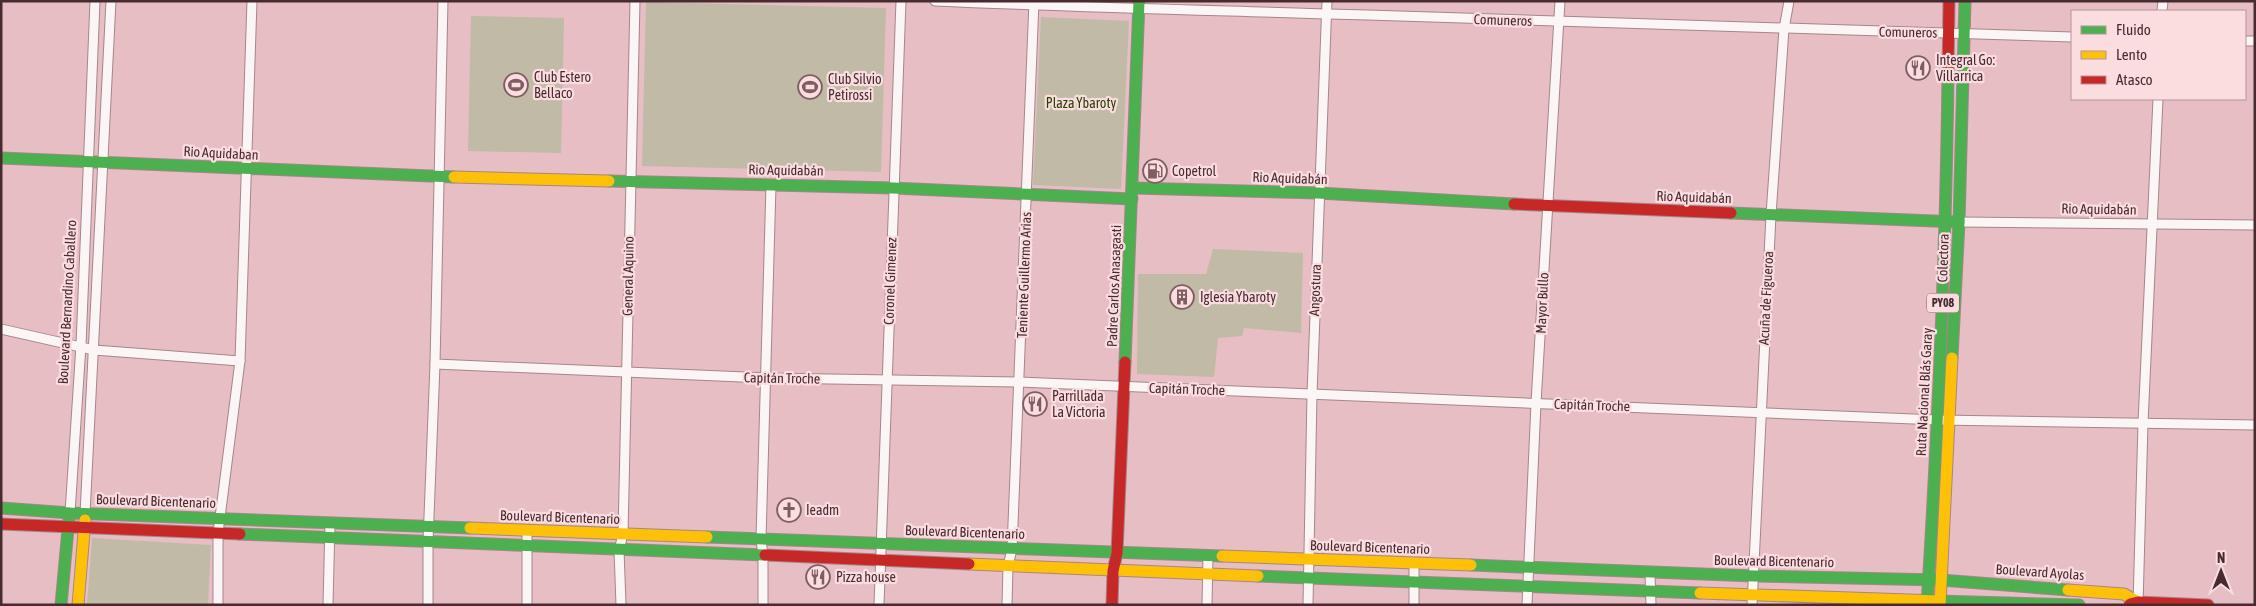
<svg xmlns="http://www.w3.org/2000/svg" width="2256" height="606" viewBox="0 0 2256 606" font-family="'Asap Condensed',sans-serif">
	<style>
		.green { fill: #c1baa7 }
		.lines { fill: none; stroke-linecap: round; stroke-linejoin: round }
		.street-casing { stroke: #a5868a; stroke-width: 11 }
		.fast-casing { stroke: #a5868a; stroke-width: 13 }
		.slow-casing { stroke: #a5868a; stroke-width: 13 }
		.jam-casing { stroke: #a5868a; stroke-width: 13 }
		.street { stroke: #fbf5f6; stroke-width: 9 }
		.fast { stroke: #4caf50; stroke-width: 11 }
		.slow { stroke: #ffc107; stroke-width: 11 }
		.jam { stroke: #c62828; stroke-width: 11 }
		.labels { text-anchor: middle; dominant-baseline: central; stroke-width: 4.5; stroke-linejoin: round; paint-order: stroke }
		.shield { fill: #fbdcdf; stroke: #7d6063; stroke-width: 1 }
		.shield-label { font-size: 12px; font-weight: bold; fill: #472b2e }
		.street-label { font-size: 14px; fill: #472b2e; stroke: #fbdcdf }
		.poi-label { font-size: 14px; fill: #472b2e; stroke: #fbdcdf; text-anchor: start }
		.park-label { font-size: 14px; fill: #274202; stroke: #fbdcdf }
	</style>
	<rect width="100%" height="100%" fill="#e6bec3"/>
	<g class="green">
		<path d="M 646,2 L 886,8 L 881,172 L 642,166 Z"/>
		<path d="M 471,16 L 564,18 L 561,153 L 468,151 Z"/>
		<path d="M 1041,17 L 1129,21 L 1121,189 L 1033,185 Z"/>
		<path d="M 1213,249 L 1303,253 L 1301,333 L 1244,328 L 1242,336 L 1218,338 L 1214,377 L 1137,374 L 1138,274 L 1206,274 Z"/>
		<path d="M 92,538 L 211,545 L 208,605 L 87,605 Z"/>
	</g>
	<g class="lines">
		<g class="street-casing">
			<g id="street">
				<path d="M 935,1 C 1066,7 1198,10 1329,14 C 1577,21 1825,30 2072,37"/>
				<path d="M 2162,11 L 2163,1"/>
				<path d="M 2245,41 L 2255,41"/>
				<path d="M 1959,222 L 2255,225"/>
				<path d="M 1,329 L 94,350 L 240,361"/>
				<path d="M 435,364 L 767,378 L 1019,382 L 1938,420 L 2255,425"/>
				<path d="M 70,513 L 81,345 L 95,1"/>
				<path d="M 85,514 L 111,1"/>
				<path d="M 527,530 L 527,605"/>
				<path d="M 1414,564 L 1414,605"/>
				<path d="M 1650,573 L 1651,605"/>
				<path d="M 218,605 L 218,533 L 240,361 L 252,1"/>
				<path d="M 328,605 L 330,523"/>
				<path d="M 428,605 L 428,542 L 435,364 L 443,1"/>
				<path d="M 621,605 L 619,550 L 623,534 L 635,1"/>
				<path d="M 763,605 L 763,556 L 761,539 L 771,185"/>
				<path d="M 879,605 L 901,1"/>
				<path d="M 1007,605 L 1008,566 L 1012,549 L 1034,1"/>
				<path d="M 1207,605 L 1208,556"/>
				<path d="M 1308,605 L 1312,394 L 1327,1"/>
				<path d="M 1527,605 L 1536,403 L 1560,1"/>
				<path d="M 1752,605 L 1771,215 L 1784,29 L 1789,1"/>
				<path d="M 2138,605 L 2143,423 L 2158,99"/>
			</g>
		</g>
		<g class="fast-casing">
			<g id="fast">
				<path d="M 1,158 L 454,177"/>
				<path d="M 609,181 L 893,188 L 1132,199"/>
				<path d="M 1133,188 L 1318,193 L 1514,204"/>
				<path d="M 1731,213 L 1959,222"/>
				<path d="M 1952,358 L 1959,222 L 1965,1"/>
				<path d="M 1125,362 L 1139,1"/>
				<path d="M 1,508 L 70,513 L 470,528"/>
				<path d="M 240,534 L 765,555"/>
				<path d="M 707,537 L 1222,556"/>
				<path d="M 1471,565 L 1754,576 L 1941,580 L 2068,590"/>
				<path d="M 1258,576 L 1700,593"/>
				<path d="M 1938,601 L 2079,605"/>
				<path d="M 61,605 L 69,518"/>
				<path d="M 1927,605 C 1938,428 1946,251 1948,74"/>
			</g>
		</g>
		<g class="slow-casing">
			<g id="slow">
				<path d="M 454,177 L 609,181"/>
				<path d="M 470,528 L 707,537"/>
				<path d="M 1222,556 L 1471,565"/>
				<path d="M 969,564 L 1258,576"/>
				<path d="M 2068,590 L 2124,594 L 2138,602"/>
				<path d="M 1700,593 L 1938,601"/>
				<path d="M 78,605 L 85,520"/>
				<path d="M 1940,605 L 1952,358"/>
			</g>
		</g>
		<g class="jam-casing">
			<g id="jam">
				<path d="M 1948,74 L 1949,1"/>
				<path d="M 1514,204 L 1731,213"/>
				<path d="M 1,524 L 240,534"/>
				<path d="M 765,555 L 969,564"/>
				<path d="M 2130,604 L 2138,602 L 2208,605"/>
				<path d="M 1112,605 L 1113,571 L 1117,553 L 1125,362"/>
			</g>
		</g>
		<use href="#street" class="street"/>
		<use href="#fast" class="fast"/>
		<use href="#slow" class="slow"/>
		<use href="#jam" class="jam"/>
	</g>
	<defs>
		<g id="restaurant-ring" transform="scale(1.25)"><circle r="9.5" fill="#fbdcdf" stroke="#7f5e62" stroke-width="1.5"/><path d="M-5-6h1v4h1v-4h1v4h1v-4h1v5L-1.5 .5V6h-2V.5L-5-1ZM5-6V6H3V1.5H1.5Q1.5-4 5-6Z" fill="#7f5e62"/></g>
		<g id="stadium-ring" transform="scale(1.25)"><circle r="9.5" fill="#fbdcdf" stroke="#7f5e62" stroke-width="1.5"/><path d="M0-5a6.5 5 0 1 0 0 10a6.5 5 0 1 0 0-10ZM-3.5-1.8h7v3.6h-7Z" fill="#7f5e62"/></g>
		<g id="fuel-ring" transform="scale(1.25)"><circle r="9.5" fill="#fbdcdf" stroke="#7f5e62" stroke-width="1.5"/><path d="M-5.5-6h7V0h2V4h1.3V-2.5L3-4.5l.8-.8L6-3V5H2.5V1h-1V6h-7ZM-4.2-4.7v3.2H.2V-4.7Z" fill="#7f5e62"/></g>
		<g id="building-ring" transform="scale(1.25)"><circle r="9.5" fill="#fbdcdf" stroke="#7f5e62" stroke-width="1.5"/><path d="M-4-6H4V6H1V3H-1V6H-4ZM-2.5-4.3h1.7v1.8h-1.7ZM.8-4.3h1.7v1.8H.8ZM-2.5-1h1.7V.8h-1.7ZM.8-1h1.7V.8H.8Z" fill="#7f5e62"/></g>
		<g id="church-ring" transform="scale(1.25)"><circle r="9.5" fill="#fbdcdf" stroke="#7f5e62" stroke-width="1.5"/><path d="M-1.2-6h2.4v3.5h3.3v2.4h-3.3V6h-2.4V-.1h-3.3v-2.4h3.3Z" fill="#7f5e62"/></g>
	</defs>
	<g fill-rule="evenodd">
		<use href="#restaurant-ring" x="1918" y="68"/>
		<use href="#stadium-ring" x="516" y="85"/>
		<use href="#stadium-ring" x="810" y="87"/>
		<use href="#fuel-ring" x="1155" y="171"/>
		<use href="#building-ring" x="1182" y="297"/>
		<use href="#restaurant-ring" x="1035" y="404"/>
		<use href="#church-ring" x="789" y="510"/>
		<use href="#restaurant-ring" x="818" y="577"/>
	</g>
	<g class="labels">
		<rect class="shield" x="1927" y="293.5" width="32" height="19" rx="4"/>
		<g class="shield-label">
			<text x="1943" y="303">PY08</text>
		</g>
		<g class="street-label">
			<text transform="translate(1503 20) rotate(2)">Comuneros</text>
			<text transform="translate(1908 32) rotate(1)">Comuneros</text>
			<text transform="translate(221 153) rotate(3)">Rio Aquidaban</text>
			<text transform="translate(786 170) rotate(1)">Rio Aquidabán</text>
			<text transform="translate(1290 178) rotate(2)">Rio Aquidabán</text>
			<text transform="translate(1694 197) rotate(2)">Rio Aquidabán</text>
			<text transform="translate(2099 209) rotate(1)">Rio Aquidabán</text>
			<text transform="translate(1943 258) rotate(-88)">Colectora</text>
			<text transform="translate(1024 275) rotate(-88)">Teniente Guillermo Arias</text>
			<text transform="translate(628 276) rotate(-89)">General Aquino</text>
			<text transform="translate(890 281) rotate(-88)">Coronel Gimenez</text>
			<text transform="translate(1114 286) rotate(-88)">Padre Carlos Anasagasti</text>
			<text transform="translate(1315 290) rotate(-88)">Angostura</text>
			<text transform="translate(1766 298) rotate(-87)">Acuña de Figueroa</text>
			<text transform="translate(67 302) rotate(-87)">Boulevard Bernardino Caballero</text>
			<text transform="translate(1542 303) rotate(-87)">Mayor Bullo</text>
			<text transform="translate(782 378) rotate(1)">Capitán Troche</text>
			<text transform="translate(1187 389) rotate(2)">Capitán Troche</text>
			<text transform="translate(1924 392) rotate(-87)">Ruta Nacional Blás Garay</text>
			<text transform="translate(1592 405) rotate(2)">Capitán Troche</text>
			<text transform="translate(156 501) rotate(2)">Boulevard Bicentenario</text>
			<text transform="translate(560 517) rotate(2)">Boulevard Bicentenario</text>
			<text transform="translate(965 532) rotate(2)">Boulevard Bicentenario</text>
			<text transform="translate(1370 547) rotate(2)">Boulevard Bicentenario</text>
			<text transform="translate(1774 561) rotate(1)">Boulevard Bicentenario</text>
			<text transform="translate(2040 572) rotate(4)">Boulevard Ayolas</text>
		</g>
		<g class="poi-label">
			<text x="1936" y="60">Integral Go:<tspan x="1936" dy="16">Villarrica</tspan></text>
			<text x="534" y="77">Club Estero<tspan x="534" dy="16">Bellaco</tspan></text>
			<text x="828" y="79">Club Silvio<tspan x="828" dy="16">Petirossi</tspan></text>
			<text x="1172" y="171">Copetrol</text>
			<text x="1200" y="297">Iglesia Ybaroty</text>
			<text x="1052" y="396">Parrillada<tspan x="1052" dy="16">La Victoria</tspan></text>
			<text x="806" y="510">Ieadm</text>
			<text x="836" y="577">Pizza house</text>
		</g>
		<g class="park-label">
			<text x="1081" y="103">Plaza Ybaroty</text>
		</g>
	</g>
	<rect width="2256" height="606" fill="none" stroke="#472b2e" stroke-width="5"/>
	<rect x="2071" y="10" width="175" height="90" fill="#fbdcdf" stroke="#b39598"/>
	<rect x="2081" y="26" width="25" height="8" fill="#4caf50" stroke="#b39598"/>
	<text x="2116" y="35" font-size="15" fill="#472b2e">Fluido</text>
	<rect x="2081" y="51" width="25" height="8" fill="#ffc107" stroke="#b39598"/>
	<text x="2116" y="60" font-size="15" fill="#472b2e">Lento</text>
	<rect x="2081" y="76" width="25" height="8" fill="#c62828" stroke="#b39598"/>
	<text x="2116" y="85" font-size="15" fill="#472b2e">Atasco</text>
	<g transform="translate(2221 571)" stroke="#fbdcdf" stroke-width="4" paint-order="stroke">
	<path d="M0-4L9 19L0 12L-9 19Z" fill="#472b2e"/>
	<text y="-8" font-size="14" font-weight="bold" text-anchor="middle" fill="#472b2e">N</text>
	</g>
</svg>
